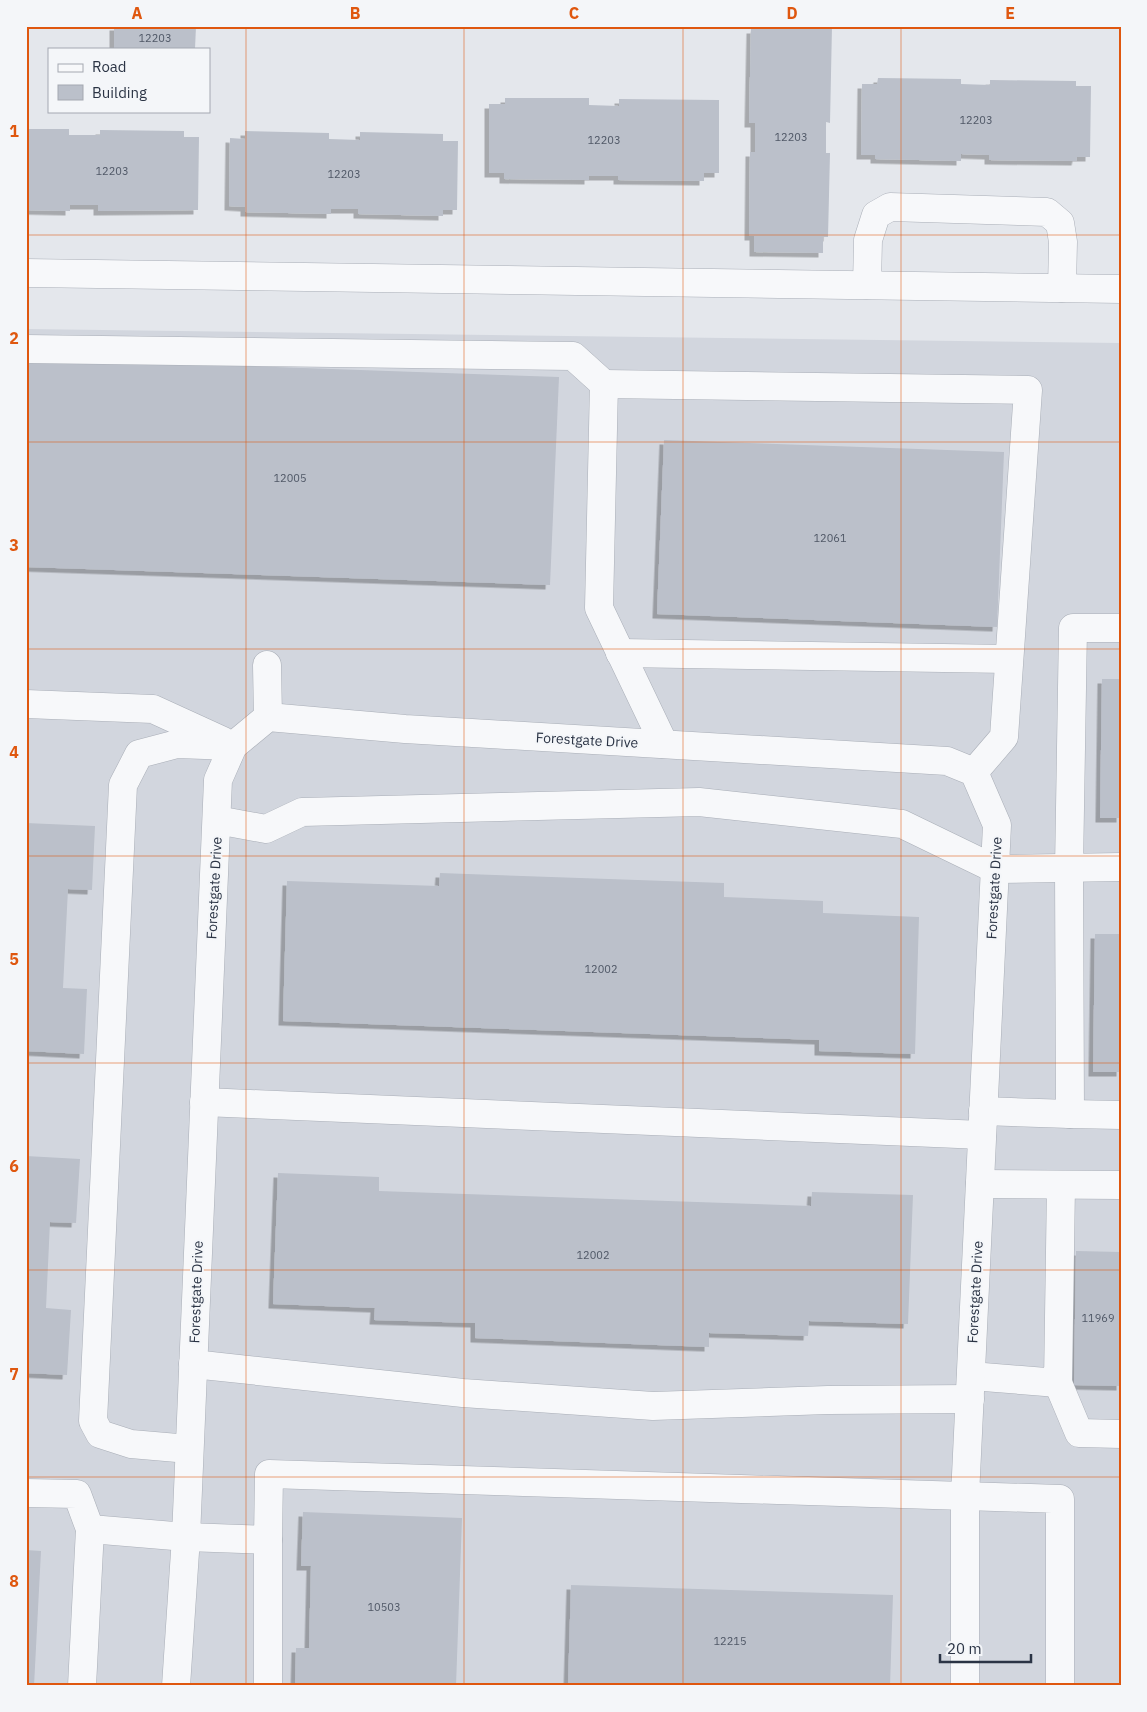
<svg xmlns="http://www.w3.org/2000/svg" width="1147" height="1712" viewBox="0 0 1147 1712" font-family="'IBM Plex Sans',sans-serif">
	<style>
		.built { fill: #d2d6de }
		.building { fill: #bbc0ca; filter: url(#shadow) }
		.lines { fill: none; stroke-linecap: round; stroke-linejoin: round }
		.minor-casing { stroke: #a9aeb7; stroke-width: 29 }
		.minor { stroke: #f7f8fa; stroke-width: 28 }
		.grid { fill: none; stroke: #df570f; stroke-width: 1; stroke-opacity: 0.55 }
		.labels { text-anchor: middle; dominant-baseline: central; stroke-width: 4; stroke-linejoin: round; paint-order: stroke }
		.number-label { font-size: 11px; fill: #4f5766 }
		.street-label { font-size: 14px; fill: #2b3445; stroke: #f4f6f9 }
		.neatline { fill: none; stroke: #df570f; stroke-width: 2 }
		.grid-label { font-size: 16px; text-anchor: middle; font-weight: bold; fill: #df570f }
	</style>
	<defs>
		<filter id="shadow"><feDropShadow dx="-4.5" dy="4.5" stdDeviation="0" flood-color="#0004"/></filter>
	</defs>
	<rect width="100%" height="100%" fill="#e4e7ec"/>
	<path class="built" d="M 26,329 L 1121,343 L 1121,1686 L 26,1686 Z"/>
	<g class="building">
		<path d="M 114,26 L 196,26 L 195,49 L 114,49 Z"/>
		<path d="M 756,26 L 832,26 L 830,123 L 826,122 L 826,153 L 830,153 L 828,237 L 823,237 L 823,253 L 754,252 L 754,236 L 749,236 L 750,152 L 755,152 L 755,123 L 749,123 L 751,29 L 755,29 Z"/>
		<path d="M 878,78 L 961,79 L 961,84 L 990,85 L 990,80 L 1076,81 L 1076,86 L 1091,86 L 1090,157 L 1077,157 L 1076,161 L 989,160 L 989,155 L 961,154 L 961,161 L 875,159 L 875,155 L 861,155 L 862,84 L 877,84 Z"/>
		<path d="M 505,98 L 589,98 L 589,105 L 619,106 L 619,99 L 719,100 L 719,173 L 704,173 L 704,181 L 618,180 L 618,176 L 589,176 L 589,180 L 504,179 L 504,173 L 489,173 L 489,104 L 505,104 Z"/>
		<path d="M 26,129 L 69,129 L 69,135 L 100,135 L 100,130 L 184,131 L 184,137 L 199,137 L 198,210 L 98,211 L 98,205 L 70,205 L 70,211 L 26,210 Z"/>
		<path d="M 245,131 L 329,133 L 329,139 L 360,140 L 360,132 L 443,134 L 443,141 L 458,141 L 457,210 L 443,210 L 443,216 L 358,214 L 358,209 L 331,209 L 331,214 L 245,212 L 245,207 L 229,206 L 230,138 L 245,139 Z"/>
		<path d="M 26,358 L 559,377 L 550,585 L 26,567 Z"/>
		<path d="M 664,440 L 1004,452 L 997,627 L 657,614 Z"/>
		<path d="M 1102,679 L 1121,679 L 1121,818 L 1100,818 Z"/>
		<path d="M 26,823 L 95,826 L 92,890 L 68,889 L 63,988 L 87,989 L 84,1054 L 26,1051 Z"/>
		<path d="M 440,873 L 724,883 L 724,897 L 823,901 L 823,913 L 919,917 L 915,1054 L 819,1051 L 819,1040 L 283,1021 L 287,881 L 439,886 Z"/>
		<path d="M 1095,934 L 1121,934 L 1121,1072 L 1093,1072 Z"/>
		<path d="M 26,1156 L 80,1159 L 76,1223 L 50,1222 L 46,1308 L 71,1310 L 67,1375 L 26,1373 Z"/>
		<path d="M 278,1173 L 379,1177 L 379,1191 L 811,1206 L 812,1192 L 913,1195 L 908,1324 L 809,1321 L 808,1336 L 709,1333 L 709,1347 L 475,1338 L 475,1323 L 374,1320 L 375,1308 L 273,1304 Z"/>
		<path d="M 1076,1251 L 1121,1252 L 1121,1386 L 1074,1385 Z"/>
		<path d="M 303,1512 L 462,1518 L 456,1686 L 295,1686 L 296,1648 L 309,1648 L 311,1566 L 301,1566 Z"/>
		<path d="M 26,1550 L 41,1551 L 34,1686 L 26,1686 Z"/>
		<path d="M 571,1585 L 893,1595 L 890,1686 L 568,1686 Z"/>
	</g>
	<g class="lines">
		<g class="minor-casing">
			<g id="minor">
				<path d="M 26,273 L 1121,289"/>
				<path d="M 867,285 L 868,240 L 876,215 L 890,207 L 1047,212 L 1060,223 L 1063,242 L 1062,288"/>
				<path d="M 26,349 L 573,356 L 604,384"/>
				<path d="M 620,653 L 1009,659"/>
				<path d="M 267,665 L 268,717"/>
				<path d="M 26,704 L 153,709 L 223,741"/>
				<path d="M 664,744 L 599,608 L 604,384 L 1028,390 L 1004,737 L 974,772"/>
				<path d="M 217,820 L 266,829 L 302,812 L 699,802 L 902,824 L 995,869 L 1121,867"/>
				<path d="M 204,1102 L 982,1135"/>
				<path d="M 983,1111 L 1070,1114 L 1069,868 L 1073,628 L 1121,628"/>
				<path d="M 1070,1114 L 1121,1115"/>
				<path d="M 980,1184 L 1121,1185"/>
				<path d="M 193,1364 L 463,1393 L 653,1406 L 828,1400 L 970,1399"/>
				<path d="M 971,1376 L 1058,1383 L 1061,1185"/>
				<path d="M 1058,1383 L 1079,1433 L 1121,1434"/>
				<path d="M 189,1449 L 131,1444 L 100,1434 L 93,1421 L 123,785 L 139,754 L 177,744 L 233,746"/>
				<path d="M 26,1493 L 77,1494 L 90,1529 L 82,1686"/>
				<path d="M 90,1529 L 186,1537 L 268,1540 L 269,1474 L 1060,1499 L 1060,1686"/>
				<path d="M 268,1540 L 268,1686"/>
				<path d="M 176,1686 L 186,1537 L 218,780 L 233,746 L 268,717 L 405,729 L 947,761 L 974,772 L 997,825 L 965,1496 L 965,1686"/>
			</g>
		</g>
		<use href="#minor" class="minor"/>
	</g>
	<path class="grid" d="M 246,26 L 246,1686M 464,26 L 464,1686M 683,26 L 683,1686M 901,26 L 901,1686M 26,235 L 1121,235M 26,442 L 1121,442M 26,649 L 1121,649M 26,856 L 1121,856M 26,1063 L 1121,1063M 26,1270 L 1121,1270M 26,1477 L 1121,1477"/>
	<g class="labels">
		<g class="number-label">
			<text x="155" y="38">12203</text>
			<text x="976" y="120">12203</text>
			<text x="791" y="137">12203</text>
			<text x="604" y="140">12203</text>
			<text x="112" y="171">12203</text>
			<text x="344" y="174">12203</text>
			<text x="290" y="478">12005</text>
			<text x="830" y="538">12061</text>
			<text x="601" y="969">12002</text>
			<text x="593" y="1255">12002</text>
			<text x="1098" y="1318">11969</text>
			<text x="384" y="1607">10503</text>
			<text x="730" y="1641">12215</text>
		</g>
		<g class="street-label">
			<text transform="translate(587 740) rotate(3)">Forestgate Drive</text>
			<text transform="translate(214 888) rotate(-87)">Forestgate Drive</text>
			<text transform="translate(994 888) rotate(-87)">Forestgate Drive</text>
			<text transform="translate(196 1292) rotate(-88)">Forestgate Drive</text>
			<text transform="translate(975 1292) rotate(-87)">Forestgate Drive</text>
		</g>
	</g>
	<rect width="1147" height="1712" fill="none" stroke="#f4f6f9" stroke-width="55"/>
	<rect x="48" y="48" width="162" height="65" fill="#f4f6f9" stroke="#a4a8b1"/>
	<rect x="58" y="64" width="25" height="8" fill="#f7f8fa" stroke="#a4a8b1"/>
	<text x="92" y="72" font-size="15" fill="#2b3445">Road</text>
	<rect x="58" y="85" width="25" height="15" fill="#bbc0ca" stroke="#a4a8b1"/>
	<text x="92" y="98" font-size="15" fill="#2b3445">Building</text>
	<path d="M940 1654v8h91v-8" fill="none" stroke="#2b3445" stroke-width="2.5"/>
	<text x="947" y="1654" font-size="15" fill="#2b3445" stroke="#f4f6f9" stroke-width="4" paint-order="stroke">20 m</text>
	<rect x="28" y="28" width="1092" height="1656" class="neatline"/>
	<g class="grid-label">
		<text x="137" y="19">A</text>
		<text x="355" y="19">B</text>
		<text x="574" y="19">C</text>
		<text x="792" y="19">D</text>
		<text x="1010" y="19">E</text>
		<text x="14" y="137">1</text>
		<text x="14" y="344">2</text>
		<text x="14" y="551">3</text>
		<text x="14" y="758">4</text>
		<text x="14" y="965">5</text>
		<text x="14" y="1172">6</text>
		<text x="14" y="1380">7</text>
		<text x="14" y="1587">8</text>
	</g>
</svg>
